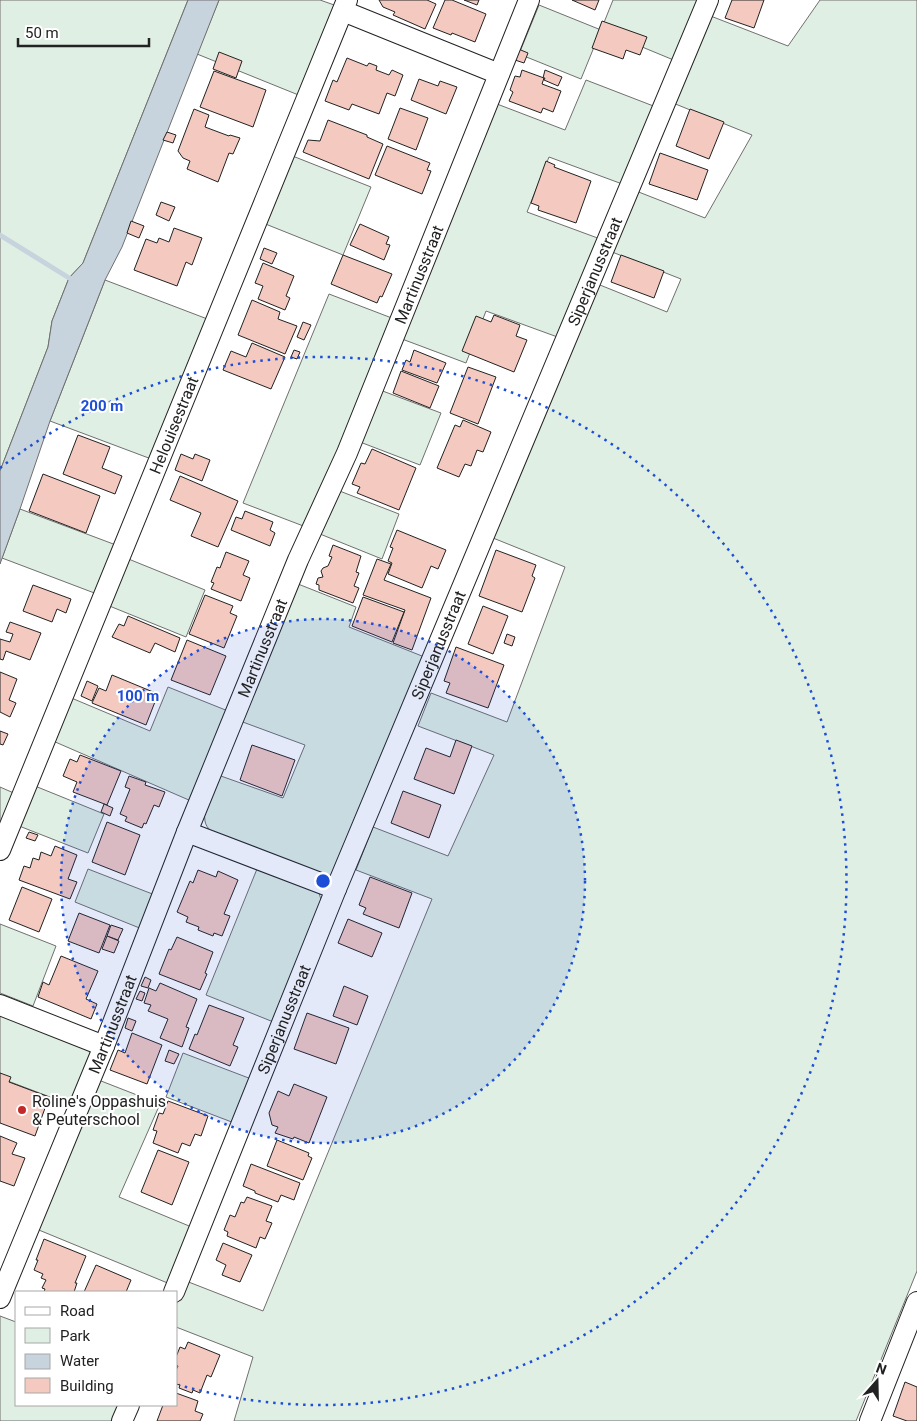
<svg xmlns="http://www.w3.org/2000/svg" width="917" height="1421" viewBox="0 0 917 1421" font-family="Roboto,sans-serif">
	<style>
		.green { fill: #e0efe3; stroke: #6f6f6f }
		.water { fill: #c7d3dd; stroke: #6f6f6f }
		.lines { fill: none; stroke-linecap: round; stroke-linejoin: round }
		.stream { stroke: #c7d3dd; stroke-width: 5 }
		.building { fill: #f3c9c0; stroke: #222 }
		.minor-casing { stroke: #222; stroke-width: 22 }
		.minor { stroke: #fff; stroke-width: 20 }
		.ring { fill: none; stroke: #1d4ed8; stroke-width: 2.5; stroke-dasharray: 2.5 5 }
		.poi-dot { fill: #c62828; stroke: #fff; stroke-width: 2 }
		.labels { text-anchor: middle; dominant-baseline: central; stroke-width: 4; stroke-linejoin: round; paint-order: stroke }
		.street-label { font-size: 16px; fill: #222; stroke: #fff }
		.poi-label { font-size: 16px; fill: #222; stroke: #fff; text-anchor: start }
		.centre { fill: #1d4ed8; stroke: #fff; stroke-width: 2.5 }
		.ring-label { font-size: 15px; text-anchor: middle; font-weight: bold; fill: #1d4ed8; stroke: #fff; stroke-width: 4; stroke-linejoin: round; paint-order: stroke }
	</style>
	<rect width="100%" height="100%" fill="#fff"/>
	<g class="green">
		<path d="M 0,0 L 188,0 L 83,263 L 69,278 L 52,321 L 48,347 L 0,471 Z"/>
		<path d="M 219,0 L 320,0 L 337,6 L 301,96 L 197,54 Z"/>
		<path d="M 613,0 L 701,0 L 676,61 L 601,30 L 581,79 L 519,54 L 539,5 L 601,30 Z"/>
		<path d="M 820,0 L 917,0 L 917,1271 L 856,1421 L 234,1421 L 253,1357 L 176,1327 L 176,1305 L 186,1281 L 263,1311 L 432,899 L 356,870 L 373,827 L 448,856 L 494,755 L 418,726 L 431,693 L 507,722 L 565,567 L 493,538 L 595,283 L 667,312 L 681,279 L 607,250 L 631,189 L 705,218 L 752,135 L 673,103 L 708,15 L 788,46 Z"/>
		<path d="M 586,80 L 656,107 L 625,185 L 549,157 L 527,212 L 603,240 L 563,339 L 486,311 L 466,363 L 402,339 L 497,104 L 565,130 Z"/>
		<path d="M 290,155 L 371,187 L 343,255 L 263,223 Z"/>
		<path d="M 105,280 L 210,320 L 154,460 L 50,421 Z"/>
		<path d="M 329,294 L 397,320 L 306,527 L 243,503 Z"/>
		<path d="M 380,390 L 441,413 L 420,465 L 360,442 Z"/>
		<path d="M 337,490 L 399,514 L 382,559 L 320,534 Z"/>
		<path d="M 20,509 L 116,545 L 97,594 L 2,558 Z"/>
		<path d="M 126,558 L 205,590 L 186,637 L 107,605 Z"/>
		<path d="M 293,582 L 356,607 L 349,627 L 427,658 L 335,872 L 327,878 L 214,834 C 210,830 206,827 205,821 C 202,809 214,786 218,775 L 283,798 L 305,745 L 240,721 Z"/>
		<path d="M 168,687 L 233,713 L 198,804 L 53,741 L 69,697 L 150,731 Z"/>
		<path d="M 30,784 L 104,814 L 88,853 L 14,824 Z"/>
		<path d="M 0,787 L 16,794 L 0,833 Z"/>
		<path d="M 259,864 L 319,893 L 322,903 L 276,1023 L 206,995 Z"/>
		<path d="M 88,869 L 155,895 L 142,929 L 75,902 Z"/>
		<path d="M 0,924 L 56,946 L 33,1006 L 0,993 Z"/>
		<path d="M 0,1010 L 87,1048 L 92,1055 L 71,1105 L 0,1078 Z"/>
		<path d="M 183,1053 L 254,1080 L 237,1124 L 166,1097 Z"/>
		<path d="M 96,1079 L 160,1104 L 119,1197 L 194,1228 L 170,1284 L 34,1228 Z"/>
		<path d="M 0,1316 L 16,1322 L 16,1405 L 122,1405 L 115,1421 L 0,1421 Z"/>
	</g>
	<path class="water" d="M 188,0 L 219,0 L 122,247 L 105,280 L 50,421 L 20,509 L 0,564 L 0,471 L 48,347 L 52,321 L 69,278 L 83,263 Z"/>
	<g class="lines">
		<path class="stream" d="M 0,235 L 74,281"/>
	</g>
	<g class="building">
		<path d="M 379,0 L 427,0 L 436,4 L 425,29 L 393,15 L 395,12 L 383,7 Z"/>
		<path d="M 445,0 L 452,0 L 486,14 L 475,42 L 452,33 L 451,35 L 433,28 Z"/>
		<path d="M 464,0 L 479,0 L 477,5 Z"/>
		<path d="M 572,0 L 599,0 L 595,10 Z"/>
		<path d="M 732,0 L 764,0 L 754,28 L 725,18 Z"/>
		<path d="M 602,21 L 647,37 L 640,55 L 626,50 L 623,59 L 592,48 Z"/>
		<path d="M 516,48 L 528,53 L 524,63 L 512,59 Z"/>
		<path d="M 219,52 L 242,61 L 236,78 L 213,69 Z"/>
		<path d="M 347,58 L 367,66 L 369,63 L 377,66 L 376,70 L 389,75 L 392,70 L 403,75 L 395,96 L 387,93 L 379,114 L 352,104 L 349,110 L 325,101 L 333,80 L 337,82 Z"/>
		<path d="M 522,70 L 544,78 L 542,84 L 561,91 L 553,112 L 543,108 L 541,113 L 509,101 L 513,92 L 510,90 L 515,76 L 520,77 Z"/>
		<path d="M 545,70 L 562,77 L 558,86 L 544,80 L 545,78 L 543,78 Z"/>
		<path d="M 214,71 L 266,90 L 253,127 L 200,107 Z"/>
		<path d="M 419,79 L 438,86 L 440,81 L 457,87 L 446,114 L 411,100 Z"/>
		<path d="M 400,108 L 428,118 L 416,150 L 388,139 Z"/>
		<path d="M 194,109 L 209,115 L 205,127 L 229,136 L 230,135 L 240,138 L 233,154 L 229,153 L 218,182 L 187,169 L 190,161 L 183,158 L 178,151 Z"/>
		<path d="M 690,109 L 724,122 L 709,159 L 676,146 Z"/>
		<path d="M 328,120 L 367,135 L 367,137 L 383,144 L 369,179 L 303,152 L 308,140 L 320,141 Z"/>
		<path d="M 167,132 L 176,135 L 173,143 L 163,140 Z"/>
		<path d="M 387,146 L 430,163 L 427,170 L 431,171 L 422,194 L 375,175 Z"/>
		<path d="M 660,153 L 708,170 L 697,200 L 649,184 Z"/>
		<path d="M 546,161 L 555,165 L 554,167 L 591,181 L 576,223 L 538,210 L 539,206 L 531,203 Z"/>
		<path d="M 161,202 L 175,207 L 169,221 L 156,215 Z"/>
		<path d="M 131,221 L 144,226 L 139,238 L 127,233 Z"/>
		<path d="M 360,224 L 389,237 L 386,244 L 390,245 L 384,260 L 350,245 Z"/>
		<path d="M 174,228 L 202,238 L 192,265 L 186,262 L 177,286 L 134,270 L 146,239 L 157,243 L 159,238 L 169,242 Z"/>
		<path d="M 264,248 L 277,253 L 272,264 L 260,259 Z"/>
		<path d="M 343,255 L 392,274 L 382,297 L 380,296 L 377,303 L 331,284 Z"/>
		<path d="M 621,255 L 664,271 L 654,298 L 611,282 Z"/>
		<path d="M 263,263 L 294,276 L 286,296 L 290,298 L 285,310 L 258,299 L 263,286 L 255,283 Z"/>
		<path d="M 252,300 L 280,312 L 278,319 L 297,326 L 285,354 L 238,335 Z"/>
		<path d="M 494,315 L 520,325 L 516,336 L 527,340 L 514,372 L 462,351 L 476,316 L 491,322 Z"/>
		<path d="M 303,322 L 311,325 L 304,340 L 297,337 Z"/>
		<path d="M 252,343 L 285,357 L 271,389 L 223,370 L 231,351 L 246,357 Z"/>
		<path d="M 294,350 L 300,352 L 297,359 L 291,357 Z"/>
		<path d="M 414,350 L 446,363 L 437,383 L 402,370 L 406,360 L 410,362 Z"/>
		<path d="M 468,367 L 496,377 L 478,424 L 450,413 Z"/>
		<path d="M 401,371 L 439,386 L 430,408 L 393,393 Z"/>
		<path d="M 463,420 L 491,432 L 483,452 L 477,450 L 471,466 L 465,464 L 459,477 L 437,468 L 455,425 L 460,427 Z"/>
		<path d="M 78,435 L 110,447 L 102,468 L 122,476 L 115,494 L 63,474 Z"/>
		<path d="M 372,449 L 416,468 L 399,510 L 357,493 L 360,487 L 352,484 L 361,463 L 365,464 Z"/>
		<path d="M 181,454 L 193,459 L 195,454 L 210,460 L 202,481 L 175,470 Z"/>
		<path d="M 43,474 L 100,496 L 86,533 L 29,511 Z"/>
		<path d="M 180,476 L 238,501 L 218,547 L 191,536 L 201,513 L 170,500 Z"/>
		<path d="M 245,511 L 273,522 L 270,530 L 275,533 L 270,546 L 231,530 L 236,517 L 242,519 Z"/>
		<path d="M 397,530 L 446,550 L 438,569 L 431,566 L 422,588 L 388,574 L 392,563 L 388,561 L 393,548 L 390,547 Z"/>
		<path d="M 333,545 L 361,556 L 356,572 L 359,573 L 354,586 L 359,588 L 353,603 L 319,590 L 319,585 L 316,584 L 318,578 L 323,577 L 321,571 L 323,568 L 328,566 L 332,557 L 329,556 Z"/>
		<path d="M 496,550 L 536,565 L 532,576 L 535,578 L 522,612 L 479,596 Z"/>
		<path d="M 226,552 L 249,561 L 243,575 L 250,578 L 241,601 L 211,589 L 214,583 L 211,582 L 217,567 L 220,568 Z"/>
		<path d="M 377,559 L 391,564 L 384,580 L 431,598 L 412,650 L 393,643 L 405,610 L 363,595 Z"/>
		<path d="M 33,585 L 71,599 L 66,613 L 57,609 L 52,622 L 23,611 Z"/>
		<path d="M 205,595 L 233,606 L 230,613 L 237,616 L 224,648 L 189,634 Z"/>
		<path d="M 363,597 L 404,612 L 392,642 L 352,626 Z"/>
		<path d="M 483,606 L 508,616 L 493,654 L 468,644 Z"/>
		<path d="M 128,616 L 180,638 L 175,652 L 155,643 L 150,653 L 112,637 L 119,624 L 124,626 Z"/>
		<path d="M 10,622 L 41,633 L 30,660 L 6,651 L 3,660 L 0,659 L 0,639 L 10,642 L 13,634 L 6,632 Z"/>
		<path d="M 507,634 L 515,637 L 512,646 L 504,643 Z"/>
		<path d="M 187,640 L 226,656 L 210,695 L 171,680 Z"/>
		<path d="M 456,647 L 504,665 L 488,708 L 446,693 L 450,683 L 444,681 Z"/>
		<path d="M 0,672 L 17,679 L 9,700 L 16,703 L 10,717 L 0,712 Z"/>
		<path d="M 112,675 L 158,694 L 146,725 L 92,703 L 99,688 L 106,691 Z"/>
		<path d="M 87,681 L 98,686 L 92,701 L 81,696 Z"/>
		<path d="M 0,731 L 8,734 L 3,745 L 0,744 Z"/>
		<path d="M 456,740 L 472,746 L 454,794 L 414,779 L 426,748 L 450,757 Z"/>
		<path d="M 252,745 L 295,760 L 282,796 L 240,780 Z"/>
		<path d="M 80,755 L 121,771 L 107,805 L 73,792 L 77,782 L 63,776 L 70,759 L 77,762 Z"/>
		<path d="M 129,776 L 146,782 L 145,785 L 165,792 L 159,807 L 154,805 L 146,824 L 144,823 L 142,828 L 125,821 L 127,817 L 120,814 L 130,789 L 125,787 Z"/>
		<path d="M 403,791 L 441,805 L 429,838 L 391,823 Z"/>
		<path d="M 104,804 L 113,808 L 110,816 L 101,812 Z"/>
		<path d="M 107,822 L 140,835 L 125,875 L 92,862 Z"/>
		<path d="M 29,832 L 38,835 L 35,841 L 26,838 Z"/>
		<path d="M 55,846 L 77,855 L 68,879 L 77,882 L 70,899 L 19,880 L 24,866 L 30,868 L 33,858 L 39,860 L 41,852 L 51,856 Z"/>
		<path d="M 198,870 L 216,877 L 218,871 L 238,880 L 224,914 L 230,916 L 222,936 L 214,933 L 213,936 L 198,930 L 199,927 L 186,922 L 188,917 L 177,912 L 190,881 L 193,883 Z"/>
		<path d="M 370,877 L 412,893 L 399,928 L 363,914 L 366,908 L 359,905 Z"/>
		<path d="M 22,887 L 52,899 L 39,932 L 9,920 Z"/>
		<path d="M 79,913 L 110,925 L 99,953 L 68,941 Z"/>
		<path d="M 348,919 L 382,933 L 372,957 L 338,943 Z"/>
		<path d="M 111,925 L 123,929 L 118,940 L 107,936 Z"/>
		<path d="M 107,936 L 119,941 L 114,953 L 102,949 Z"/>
		<path d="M 177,937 L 213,952 L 205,973 L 207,974 L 200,990 L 159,974 L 169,949 L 171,950 Z"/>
		<path d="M 61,956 L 98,971 L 86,999 L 97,1004 L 91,1019 L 38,997 L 43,982 L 49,985 Z"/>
		<path d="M 145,977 L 151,980 L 148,988 L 141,986 Z"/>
		<path d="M 160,983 L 197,999 L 186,1027 L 189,1028 L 182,1047 L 160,1038 L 168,1019 L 148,1011 L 151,1005 L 144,1003 L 149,988 L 156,991 Z"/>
		<path d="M 344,986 L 368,996 L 357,1025 L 333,1016 Z"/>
		<path d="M 140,991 L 145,993 L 142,1001 L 136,999 Z"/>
		<path d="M 209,1005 L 244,1018 L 233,1045 L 238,1047 L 230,1066 L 189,1049 L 195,1034 L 197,1035 Z"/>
		<path d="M 307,1013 L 349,1028 L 336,1064 L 294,1049 Z"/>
		<path d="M 128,1018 L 136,1021 L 132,1031 L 125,1028 Z"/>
		<path d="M 132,1033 L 162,1045 L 147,1084 L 110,1070 L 118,1050 L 125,1053 Z"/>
		<path d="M 169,1050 L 179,1054 L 174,1064 L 165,1061 Z"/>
		<path d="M 0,1073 L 11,1077 L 9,1082 L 49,1097 L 35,1136 L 0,1123 Z"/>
		<path d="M 294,1084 L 327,1097 L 309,1143 L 294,1137 L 293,1139 L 275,1133 L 278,1127 L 272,1125 L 269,1113 L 278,1091 L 289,1096 Z"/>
		<path d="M 168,1101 L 208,1116 L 201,1136 L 195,1134 L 190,1146 L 182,1143 L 178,1153 L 153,1143 L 157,1131 L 153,1130 L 159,1113 L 163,1114 Z"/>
		<path d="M 0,1136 L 17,1143 L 12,1154 L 25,1158 L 14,1186 L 0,1181 Z"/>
		<path d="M 277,1140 L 309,1153 L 308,1156 L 312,1158 L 303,1180 L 267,1166 Z"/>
		<path d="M 158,1150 L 189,1162 L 172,1205 L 141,1192 Z"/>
		<path d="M 251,1164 L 300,1183 L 294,1200 L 281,1195 L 278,1202 L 255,1193 L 255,1191 L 243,1186 Z"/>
		<path d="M 247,1197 L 272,1206 L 266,1221 L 272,1223 L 265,1239 L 260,1237 L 256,1248 L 227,1236 L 228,1232 L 224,1230 L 230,1215 L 235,1217 L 241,1202 L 244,1203 Z"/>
		<path d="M 44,1239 L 86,1256 L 75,1283 L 77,1283 L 74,1292 L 44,1292 L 45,1289 L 42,1288 L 46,1280 L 41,1278 L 43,1274 L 34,1270 L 38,1260 L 36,1260 Z"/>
		<path d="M 223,1243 L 252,1255 L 240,1282 L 222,1275 L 226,1265 L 216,1260 Z"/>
		<path d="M 96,1265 L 131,1280 L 126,1292 L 84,1292 Z"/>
		<path d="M 188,1342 L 220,1355 L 211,1377 L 207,1375 L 200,1393 L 193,1390 L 192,1393 L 179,1388 L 180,1385 L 176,1384 L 176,1370 L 178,1366 L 176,1365 L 176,1357 L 180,1347 L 185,1349 Z"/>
		<path d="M 905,1382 L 917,1387 L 917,1421 L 907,1421 L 893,1416 Z"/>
		<path d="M 176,1393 L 198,1401 L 195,1411 L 203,1414 L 200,1421 L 157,1421 L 163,1405 L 176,1405 Z"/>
	</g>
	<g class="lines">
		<g class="minor-casing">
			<g id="minor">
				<path d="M 343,11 L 499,74"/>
				<path d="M 187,832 L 336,889"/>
				<path id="s1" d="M 0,850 L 347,0"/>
				<path d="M 0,1005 L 104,1046"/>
				<path id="s2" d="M 174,1292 L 336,889 L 708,0"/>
				<path id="s3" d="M 0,1298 L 104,1046 L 187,832 L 298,560 L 347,453 L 529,0"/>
				<path d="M 122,1421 L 129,1405"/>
				<path d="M 870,1421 L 917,1302"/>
			</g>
		</g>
		<use href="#minor" class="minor"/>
	</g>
	<circle cx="323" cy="881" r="262" fill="#1d4ed8" fill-opacity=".12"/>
	<g class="ring">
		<circle cx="323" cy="881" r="262"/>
		<path d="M0 468A524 524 0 1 1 179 1385"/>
	</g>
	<circle class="poi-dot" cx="22" cy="1110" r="5"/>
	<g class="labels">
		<g class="street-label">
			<text stroke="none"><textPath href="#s2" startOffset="1104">Siperjanusstraat</textPath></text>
			<text stroke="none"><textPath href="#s3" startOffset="1106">Martinusstraat</textPath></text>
			<text stroke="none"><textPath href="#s1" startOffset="459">Helouisestraat</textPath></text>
			<text stroke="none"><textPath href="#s2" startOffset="699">Siperjanusstraat</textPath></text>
			<text stroke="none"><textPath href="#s3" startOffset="701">Martinusstraat</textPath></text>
			<text stroke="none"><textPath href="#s2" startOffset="294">Siperjanusstraat</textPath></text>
			<text stroke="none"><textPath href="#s3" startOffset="296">Martinusstraat</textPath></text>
		</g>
		<g class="poi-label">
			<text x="32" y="1101">Roline's Oppashuis<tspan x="32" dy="18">&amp; Peuterschool</tspan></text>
		</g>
	</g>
	<circle cx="323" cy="881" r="8" class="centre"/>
	<g class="ring-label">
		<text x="102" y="411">200 m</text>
		<text x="138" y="701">100 m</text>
	</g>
	<rect x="15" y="1291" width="162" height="115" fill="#ffffff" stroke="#a7a7a7"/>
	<rect x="25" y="1307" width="25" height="8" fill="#ffffff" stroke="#a7a7a7"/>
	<text x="60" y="1316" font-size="15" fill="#222222">Road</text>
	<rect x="25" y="1328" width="25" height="15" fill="#e0efe3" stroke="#a7a7a7"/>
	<text x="60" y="1341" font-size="15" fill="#222222">Park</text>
	<rect x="25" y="1354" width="25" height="15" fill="#c7d3dd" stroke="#a7a7a7"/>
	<text x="60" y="1366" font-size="15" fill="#222222">Water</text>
	<rect x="25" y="1378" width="25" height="15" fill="#f3c9c0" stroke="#a7a7a7"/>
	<text x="60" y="1391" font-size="15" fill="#222222">Building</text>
	<g transform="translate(877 1381) rotate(20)" stroke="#ffffff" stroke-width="4" paint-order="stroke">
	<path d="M0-4L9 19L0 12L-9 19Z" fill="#222222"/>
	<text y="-8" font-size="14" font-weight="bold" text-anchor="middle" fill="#222222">N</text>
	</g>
	<path d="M18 38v8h131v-8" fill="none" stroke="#222222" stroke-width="2.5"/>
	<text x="25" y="38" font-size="15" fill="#222222" stroke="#ffffff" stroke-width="4" paint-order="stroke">50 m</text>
</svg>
